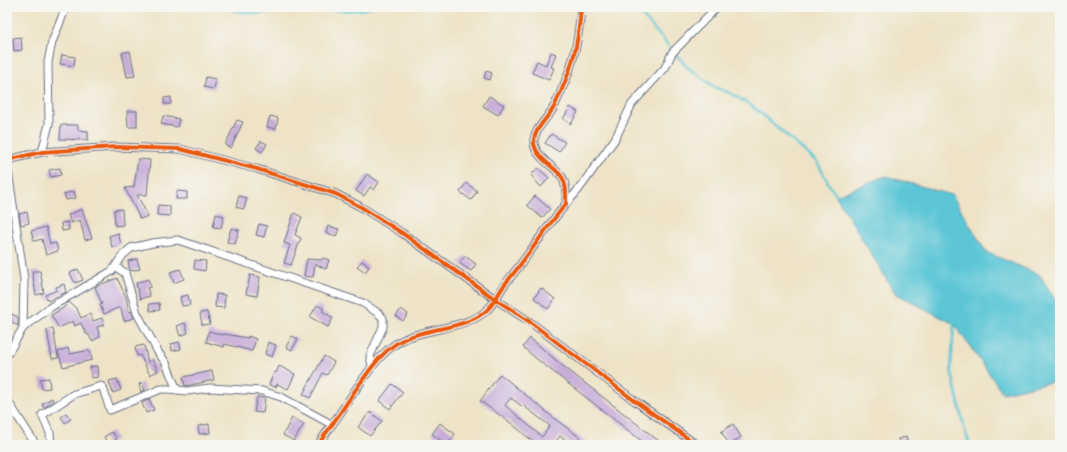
<svg xmlns="http://www.w3.org/2000/svg" width="1067" height="452" viewBox="0 0 1067 452" font-family="'Playpen Sans',sans-serif">
	<style>
		.water { fill: #5bc6d6; stroke: #3b7a9a }
		.lines { fill: none; stroke-linecap: round; stroke-linejoin: round }
		.stream { stroke: #5bc6d6; stroke-width: 2.5 }
		.building { fill: #c8add9; fill-rule: evenodd }
		.street-casing { stroke: #656e82; stroke-width: 9 }
		.street { stroke: #fff; stroke-width: 7 }
		.cycleway-casing { stroke: #f6f6f2; stroke-width: 6 }
		.cycleway { stroke: #e8590c; stroke-width: 4 }
	</style>
	<rect width="100%" height="100%" fill="#f6f6f2"/>
	<filter id="ink" filterUnits="userSpaceOnUse"><feTurbulence type="fractalNoise" baseFrequency=".025" numOctaves="2"/><feDisplacementMap in="SourceGraphic" scale="8" xChannelSelector="R" yChannelSelector="G"/><feConvolveMatrix kernelMatrix="1 2 1 2 8 2 1 2 1" color-interpolation-filters="sRGB"/></filter>
	<filter id="wash" filterUnits="userSpaceOnUse"><feTurbulence type="fractalNoise" baseFrequency=".012" numOctaves="4" result="noise"/><feDisplacementMap in="SourceGraphic" scale="16" xChannelSelector="R" yChannelSelector="G"/><feGaussianBlur stdDeviation="0.9" result="paint"/><feColorMatrix in="noise" values="0 0 0 0 0 0 0 0 0 0 0 0 0 0 0 0 0 1.4 0 .05"/><feComposite in="paint" operator="in"/></filter>
	<g filter="url(#wash)">
		<rect width="100%" height="100%" fill="#eee3c6"/>
		<path class="water" d="M 885,176 L 952,195 L 986,252 L 1040,275 L 1060,308 L 1060,380 L 1003,393 L 954,324 L 895,293 L 836,196 Z"/>
		<g class="lines">
			<g class="stream">
				<path d="M 225,7 C 258,19 284,9 317,9 C 336,9 354,13 372,7"/>
				<path d="M 635,7 L 687,67 L 716,88 L 730,93 L 752,106 L 817,162 L 831,188 L 836,194 L 840,196"/>
				<path d="M 954,322 L 951,369 L 965,431 L 970,445"/>
			</g>
		</g>
		<g id="blocks">
			<g class="building">
				<path d="M 21,37 L 22,50 L 14,51 L 13,38 Z"/>
				<path d="M 130,51 L 135,76 L 127,77 L 122,53 Z"/>
				<path d="M 551,52 L 556,54 L 551,67 L 554,68 L 549,80 L 532,73 L 537,61 L 546,65 Z"/>
				<path d="M 62,55 L 75,57 L 74,66 L 60,64 Z"/>
				<path d="M 486,71 L 492,73 L 490,80 L 484,78 Z"/>
				<path d="M 206,77 L 216,79 L 214,89 L 204,87 Z"/>
				<path d="M 489,96 L 504,105 L 498,115 L 483,106 Z"/>
				<path d="M 171,97 L 171,104 L 164,104 L 164,98 Z"/>
				<path d="M 570,107 L 578,112 L 571,124 L 563,119 Z"/>
				<path d="M 127,111 L 137,111 L 137,127 L 128,127 Z"/>
				<path d="M 163,116 L 179,119 L 177,127 L 161,124 Z"/>
				<path d="M 270,116 L 278,118 L 276,129 L 267,127 Z"/>
				<path d="M 237,120 L 243,122 L 231,148 L 225,145 Z"/>
				<path d="M 61,125 L 78,125 L 78,130 L 88,131 L 88,140 L 60,139 Z"/>
				<path d="M 551,134 L 565,142 L 559,152 L 545,143 Z"/>
				<path d="M 261,141 L 267,144 L 262,152 L 256,148 Z"/>
				<path d="M 138,159 L 150,160 L 147,195 L 137,195 L 148,216 L 140,219 L 125,188 L 134,187 Z"/>
				<path d="M 60,168 L 61,175 L 51,177 L 49,170 Z"/>
				<path d="M 538,168 L 549,178 L 541,187 L 531,175 Z"/>
				<path d="M 367,174 L 379,182 L 374,190 L 370,187 L 364,196 L 356,191 Z"/>
				<path d="M 466,183 L 477,191 L 471,200 L 460,192 Z"/>
				<path d="M 74,191 L 76,198 L 66,200 L 64,194 Z"/>
				<path d="M 177,191 L 187,192 L 187,199 L 176,199 Z"/>
				<path d="M 239,196 L 247,198 L 244,209 L 236,207 Z"/>
				<path d="M 535,196 L 550,209 L 542,218 L 527,205 Z"/>
				<path d="M 158,205 L 170,206 L 170,216 L 157,215 Z"/>
				<path d="M 82,209 L 92,238 L 85,240 L 80,220 L 71,223 L 68,215 Z"/>
				<path d="M 122,209 L 123,225 L 115,226 L 114,210 Z"/>
				<path d="M 27,212 L 29,223 L 21,225 L 19,214 Z"/>
				<path d="M 294,213 L 302,217 L 295,235 L 301,238 L 291,265 L 284,263 L 290,245 L 284,243 Z"/>
				<path d="M 216,214 L 224,216 L 221,228 L 213,227 Z"/>
				<path d="M 68,222 L 69,230 L 62,231 L 61,223 Z"/>
				<path d="M 259,224 L 267,226 L 264,237 L 256,235 Z"/>
				<path d="M 328,226 L 339,229 L 336,236 L 326,233 Z"/>
				<path d="M 46,227 L 50,244 L 56,243 L 58,251 L 46,255 L 42,239 L 34,241 L 31,231 Z"/>
				<path d="M 231,228 L 239,230 L 235,244 L 227,242 Z"/>
				<path d="M 118,233 L 121,244 L 112,247 L 109,236 Z"/>
				<path d="M 465,256 L 476,264 L 471,271 L 459,263 Z"/>
				<path d="M 323,258 L 329,260 L 326,269 L 315,264 L 313,277 L 304,276 L 307,259 L 321,260 Z"/>
				<path d="M 137,259 L 140,269 L 130,271 L 128,261 Z"/>
				<path d="M 195,260 L 206,261 L 205,271 L 194,269 Z"/>
				<path d="M 362,261 L 369,267 L 365,272 L 357,266 Z"/>
				<path d="M 78,269 L 83,280 L 75,283 L 70,273 Z"/>
				<path d="M 180,269 L 184,279 L 174,283 L 170,272 Z"/>
				<path d="M 32,271 L 40,271 L 44,293 L 36,295 Z"/>
				<path d="M 250,275 L 260,277 L 257,296 L 246,294 Z"/>
				<path d="M 117,278 L 126,297 L 129,312 L 131,311 L 134,318 L 124,321 L 121,309 L 120,307 L 104,314 L 100,305 L 102,304 L 95,287 Z"/>
				<path d="M 148,279 L 151,287 L 147,288 L 150,296 L 140,299 L 136,283 Z"/>
				<path d="M 64,284 L 66,292 L 48,301 L 45,295 L 57,290 L 56,287 Z"/>
				<path d="M 541,288 L 555,299 L 548,309 L 534,298 Z"/>
				<path d="M 216,294 L 225,295 L 224,308 L 215,307 Z"/>
				<path d="M 188,295 L 190,305 L 182,306 L 180,297 Z"/>
				<path d="M 69,302 L 77,309 L 81,318 L 90,314 L 93,321 L 102,318 L 104,325 L 97,327 L 100,337 L 92,341 L 88,334 L 86,334 L 81,323 L 75,326 L 73,321 L 59,328 L 51,315 L 62,309 Z"/>
				<path d="M 159,303 L 160,310 L 150,311 L 149,304 Z"/>
				<path d="M 317,305 L 324,309 L 322,311 L 333,318 L 328,327 L 310,317 Z"/>
				<path d="M 401,309 L 408,314 L 403,321 L 396,316 Z"/>
				<path d="M 7,312 L 18,317 L 18,326 L 7,319 Z"/>
				<path d="M 207,312 L 210,324 L 202,325 L 200,313 Z"/>
				<path d="M 185,323 L 188,333 L 180,336 L 177,326 Z"/>
				<path d="M 53,328 L 58,358 L 52,359 L 47,330 Z"/>
				<path d="M 209,331 L 223,335 L 224,334 L 248,338 L 248,336 L 256,339 L 252,351 L 225,344 L 224,347 L 206,342 Z"/>
				<path d="M 292,336 L 298,339 L 292,350 L 286,347 Z"/>
				<path d="M 530,338 L 558,362 L 664,445 L 647,445 L 533,356 L 523,347 Z"/>
				<path d="M 179,342 L 181,349 L 172,351 L 171,344 Z"/>
				<path d="M 268,342 L 276,345 L 272,357 L 265,354 Z"/>
				<path d="M 144,345 L 148,362 L 152,359 L 158,371 L 150,375 L 140,355 L 137,356 L 135,347 Z"/>
				<path d="M 68,348 L 70,354 L 90,350 L 92,360 L 63,367 L 58,352 Z"/>
				<path d="M 324,356 L 334,362 L 327,375 L 323,373 L 310,398 L 303,394 Z"/>
				<path d="M 97,366 L 98,377 L 91,378 L 90,367 Z"/>
				<path d="M 279,366 L 295,374 L 288,389 L 277,384 L 276,387 L 269,385 L 274,372 L 276,373 Z"/>
				<path d="M 212,371 L 214,380 L 185,386 L 183,377 Z"/>
				<path d="M 500,374 L 555,419 L 590,445 L 572,445 L 560,436 L 553,445 L 537,445 L 511,423 L 480,401 ZM 511,398 L 523,407 L 524,406 L 550,426 L 542,437 L 505,405 Z"/>
				<path d="M 49,378 L 50,388 L 42,389 L 40,379 Z"/>
				<path d="M 117,379 L 121,390 L 113,393 L 109,381 Z"/>
				<path d="M 142,383 L 145,390 L 141,392 L 139,384 Z"/>
				<path d="M 392,384 L 403,392 L 390,409 L 379,401 Z"/>
				<path d="M 257,397 L 265,398 L 263,413 L 254,412 Z"/>
				<path d="M 52,398 L 53,401 L 44,408 L 42,404 Z"/>
				<path d="M 149,399 L 154,410 L 146,413 L 142,403 Z"/>
				<path d="M 370,412 L 382,421 L 370,436 L 358,427 Z"/>
				<path d="M 66,413 L 71,419 L 65,423 L 61,417 Z"/>
				<path d="M 292,418 L 304,424 L 294,441 L 283,435 Z"/>
				<path d="M 440,423 L 455,434 L 447,445 L 432,434 Z"/>
				<path d="M 209,424 L 210,433 L 199,434 L 198,426 Z"/>
				<path d="M 733,424 L 741,437 L 730,445 L 721,432 Z"/>
				<path d="M 112,432 L 117,439 L 108,444 L 104,437 Z"/>
				<path d="M 906,437 L 908,445 L 900,445 L 898,439 Z"/>
			</g>
		</g>
	</g>
	<g filter="url(#ink)">
		<use href="#blocks" fill-opacity="0" stroke="#656e82" stroke-width="1"/>
		<g class="lines">
			<g class="street-casing">
				<g id="street">
					<path d="M 42,152 L 49,124 L 48,62 L 52,42 L 66,7"/>
					<path d="M 7,160 L 42,152 L 115,147 L 180,149 L 257,169 L 336,194 L 361,207 L 402,233 L 495,299 L 530,322 L 635,401 L 697,445"/>
					<path d="M 7,164 L 24,279 L 23,328"/>
					<path d="M 566,204 L 579,189 L 615,139 L 632,104 L 665,68 L 672,53 L 717,7"/>
					<path d="M 116,267 L 125,273 L 137,313 L 158,352 L 166,363 L 177,390"/>
					<path d="M 7,355 L 23,328 L 49,308 L 112,271 L 123,255 L 131,248 L 152,243 L 178,240 L 363,303 L 378,313 L 383,318 L 383,327 L 370,356 L 372,366"/>
					<path d="M 7,400 L 36,445"/>
					<path d="M 51,445 L 50,433 L 42,415 L 74,394 L 101,386 L 103,388 L 110,410 L 161,389 L 169,389 L 187,391 L 210,388 L 262,391 L 281,397 L 331,424"/>
					<path d="M 318,445 C 330,427 343,410 354,392 C 369,371 383,347 409,337 C 432,328 471,327 488,309 C 495,302 499,292 505,284 C 527,258 544,230 566,204 C 566,195 567,185 562,177 C 554,166 537,159 534,144 C 532,131 548,118 554,107 C 572,69 578,49 581,7"/>
				</g>
			</g>
			<use href="#street" class="street"/>
			<g class="cycleway-casing">
				<g id="cycleway">
					<path d="M 7,160 L 42,152 L 115,147 L 180,149 L 257,169 L 336,194 L 361,207 L 402,233 L 495,299 L 530,322 L 635,401 L 697,445"/>
					<path d="M 318,445 C 330,427 343,410 354,392 C 369,371 383,347 409,337 C 432,328 471,327 488,309 C 495,302 499,292 505,284 C 527,258 544,230 566,204 C 566,195 567,185 562,177 C 554,166 537,159 534,144 C 532,131 548,118 554,107 C 572,69 578,49 581,7"/>
				</g>
			</g>
			<use href="#cycleway" class="cycleway"/>
		</g>
	</g>
	<rect width="1067" height="452" fill="none" stroke="#f6f6f2" stroke-width="24"/>
</svg>
